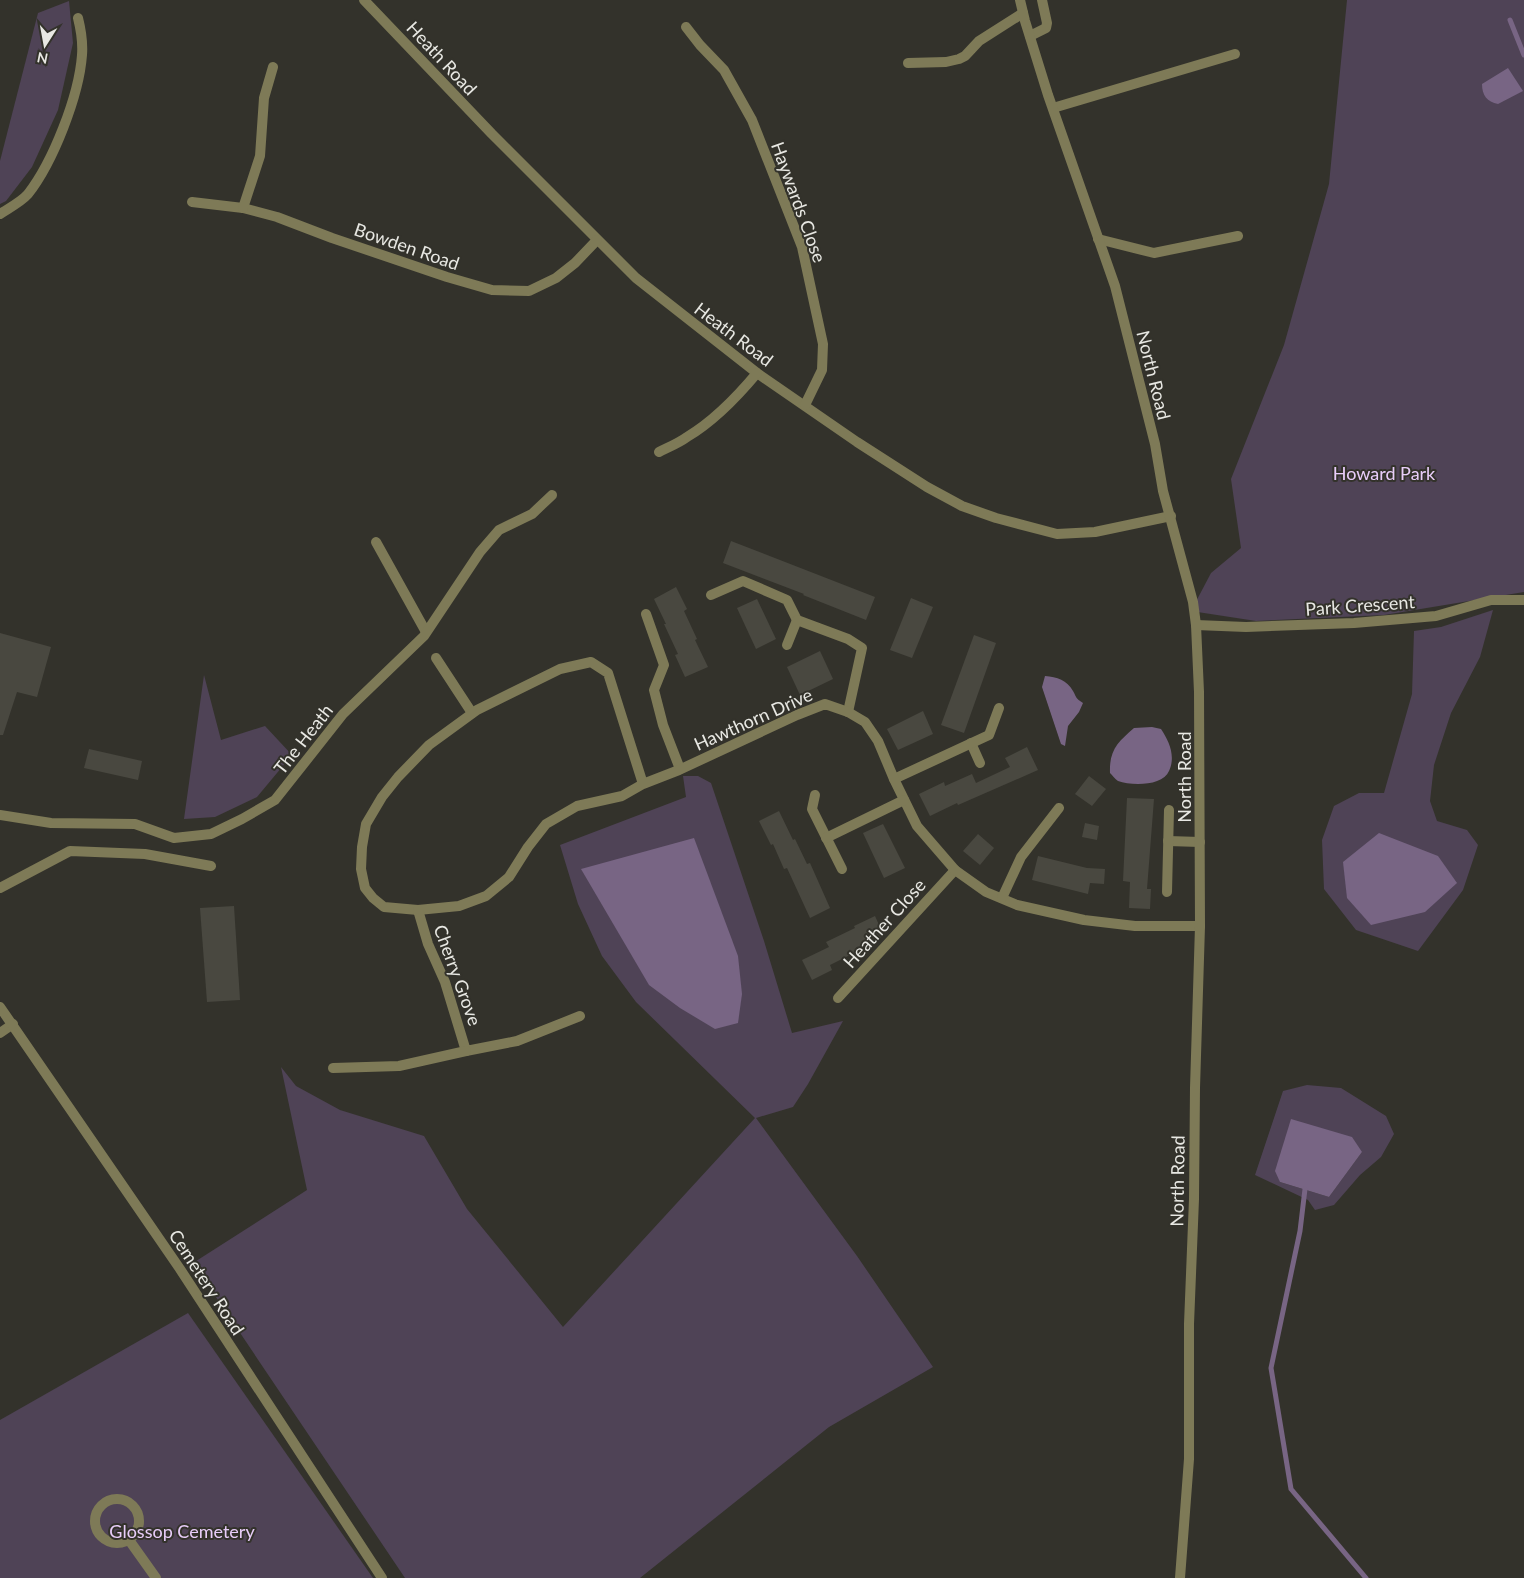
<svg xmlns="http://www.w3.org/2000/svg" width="1524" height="1578" viewBox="0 0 1524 1578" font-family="Lato,sans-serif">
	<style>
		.green { fill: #4f4356; fill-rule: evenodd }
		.water { fill: #786584 }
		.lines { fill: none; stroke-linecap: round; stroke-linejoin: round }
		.stream { stroke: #786584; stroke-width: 5 }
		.building { fill: #494840 }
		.service { stroke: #7e7a57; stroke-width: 10 }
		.minor { stroke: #7e7a57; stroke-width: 10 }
		.tertiary { stroke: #7e7a57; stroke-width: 10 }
		.labels { text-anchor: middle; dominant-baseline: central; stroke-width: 4; stroke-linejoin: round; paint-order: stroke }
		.street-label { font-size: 18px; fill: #e8e8e3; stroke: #33322b }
		.park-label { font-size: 18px; fill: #e8cdf9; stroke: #33322b }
	</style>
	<rect width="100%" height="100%" fill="#33322b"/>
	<g class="green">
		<path d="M 1347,0 L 1524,0 L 1524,592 L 1384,615 L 1256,621 L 1191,611 L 1211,573 L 1241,548 L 1231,479 L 1284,345 L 1329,184 Z"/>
		<path d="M 69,1 L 73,43 L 58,110 L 32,167 L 6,201 L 0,204 L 0,161 L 38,13 Z"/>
		<path d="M 1493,610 L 1480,657 L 1451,713 L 1434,765 L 1430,801 L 1437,821 L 1467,830 L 1478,845 L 1463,890 L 1418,951 L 1356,930 L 1324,889 L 1322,840 L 1334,806 L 1359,793 L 1384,793 L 1412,694 L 1414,631 L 1441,627 Z"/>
		<path d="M 204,675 L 221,740 L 265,726 L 292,755 L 257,797 L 215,817 L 184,819 Z"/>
		<path d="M 683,776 L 698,776 L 711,783 L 764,941 L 792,1033 L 843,1021 L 808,1084 L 793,1107 L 756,1118 L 857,1256 L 933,1367 L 829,1427 L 640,1578 L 405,1578 L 193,1263 L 307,1190 L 281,1067 L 296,1086 L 340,1110 L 424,1136 L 467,1209 L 563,1327 L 755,1118 L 636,1002 L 602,956 L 578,904 L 560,845 L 686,797 Z"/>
		<path d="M 1307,1085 L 1341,1088 L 1386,1116 L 1394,1134 L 1381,1157 L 1360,1175 L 1334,1205 L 1315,1210 L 1308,1200 L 1255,1175 L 1283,1091 ZM 1362,1152 L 1329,1197 L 1280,1182 Z"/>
		<path d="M 188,1313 L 373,1578 L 0,1578 L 0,1420 Z"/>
	</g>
	<g class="water">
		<path d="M 1508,68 L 1523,91 L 1498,104 C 1487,102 1482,95 1482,84 Z"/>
		<path d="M 1045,676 C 1057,677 1067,680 1073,691 C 1077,698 1075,698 1083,703 L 1079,712 L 1068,726 L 1065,746 L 1061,744 L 1042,687 Z"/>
		<path d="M 1152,727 L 1161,729 C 1169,741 1176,756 1169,771 C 1163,786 1132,786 1118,781 C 1115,779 1112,775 1110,773 C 1109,750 1118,742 1134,728 Z"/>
		<path d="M 1379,833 L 1438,856 L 1457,883 L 1425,912 L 1371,925 L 1347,898 L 1343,862 Z"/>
		<path d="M 694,838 L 738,956 L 742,994 L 738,1023 L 715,1029 L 680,1008 L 649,985 L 581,869 Z"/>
		<path d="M 1291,1119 L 1352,1137 L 1362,1152 L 1329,1197 L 1280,1182 L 1275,1171 Z"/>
	</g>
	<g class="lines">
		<g class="stream">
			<path d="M 1510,20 L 1524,55"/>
			<path d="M 1305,1189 L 1300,1231 L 1271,1368 L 1291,1489 L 1366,1578"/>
		</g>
	</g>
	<g class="building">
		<path d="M 731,541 L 875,597 L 866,620 L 803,595 L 804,594 L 723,563 Z"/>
		<path d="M 676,587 L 687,609 L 684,611 L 697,639 L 695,640 L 708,667 L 685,677 L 675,655 L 678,654 L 664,624 L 666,624 L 654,599 Z"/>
		<path d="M 911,598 L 933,607 L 912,658 L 890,650 Z"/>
		<path d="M 757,599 L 776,639 L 756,649 L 737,608 Z"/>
		<path d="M 0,633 L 51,647 L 37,697 L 17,692 L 3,735 L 0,735 Z"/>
		<path d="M 974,635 L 996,643 L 964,733 L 941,725 Z"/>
		<path d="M 820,651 L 833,679 L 800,695 L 787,667 Z"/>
		<path d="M 923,711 L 933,734 L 898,750 L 887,729 Z"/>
		<path d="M 1027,747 L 1038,770 L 958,805 L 957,803 L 930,816 L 919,794 L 944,782 L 945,786 L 972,774 L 976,783 L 1010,767 L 1005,758 Z"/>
		<path d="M 89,749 L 142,761 L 138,780 L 84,768 Z"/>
		<path d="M 1089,776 L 1106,789 L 1092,806 L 1075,794 Z"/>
		<path d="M 1127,798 L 1154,799 L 1147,889 L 1151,889 L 1150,909 L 1129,908 L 1130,882 L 1123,881 Z"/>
		<path d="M 779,811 L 793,840 L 795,839 L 807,864 L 810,863 L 830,908 L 810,918 L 787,868 L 784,869 L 773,844 L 771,845 L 759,821 Z"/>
		<path d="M 1085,823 L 1099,826 L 1097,840 L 1082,837 Z"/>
		<path d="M 883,824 L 905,868 L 884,878 L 863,833 Z"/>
		<path d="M 978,834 L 994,848 L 980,865 L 963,851 Z"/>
		<path d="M 1038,856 L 1087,868 L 1105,869 L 1104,884 L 1090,883 L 1088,894 L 1032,880 Z"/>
		<path d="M 234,906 L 240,1000 L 207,1002 L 200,908 Z"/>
		<path d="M 875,916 L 884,936 L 855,950 L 856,952 L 830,965 L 832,970 L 812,980 L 802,960 L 829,947 L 826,942 L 855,928 L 854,926 Z"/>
	</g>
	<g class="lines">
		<g class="service">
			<path d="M 1030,36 L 1046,28 L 1047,23 L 1042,0"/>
			<path d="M 908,63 L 946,62 L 959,59 L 965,56 L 979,41 L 1023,13"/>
			<path d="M 1053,108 L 1235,54"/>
			<path d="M 376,542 L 426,632"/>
			<path d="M 711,595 L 743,581 L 787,600 L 797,620 L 848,639 L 862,648 L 848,712"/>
			<path d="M 787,645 L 797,620"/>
			<path d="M 436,658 L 472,713"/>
			<path d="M 0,888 L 70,851 L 145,854 L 211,866"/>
			<path d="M 838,998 L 955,870"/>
			<path d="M 0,1033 L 13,1024"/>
			<circle cx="117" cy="1521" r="22"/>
			<path d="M 129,1540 L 156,1578"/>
		</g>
		<g class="minor">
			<path d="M 364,0 L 492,134 L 636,278 L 757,373 L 857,442 L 927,487 L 962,506 L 996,518 L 1057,534 L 1095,532 L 1171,516"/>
			<path d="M 686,27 L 700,45 L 724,70 L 752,120 L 802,247 L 823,344 L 822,370 L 805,405"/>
			<path d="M 192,202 L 243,208 L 277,217 L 332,238 L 447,277 L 492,290 L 529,291 L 556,278 L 575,263 L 597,240"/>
			<path d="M 243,208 L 260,156 L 264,98 L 273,67"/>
			<path d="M 0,214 C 9,208 21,202 28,194 C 53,162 79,96 82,55 C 83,42 81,30 78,18"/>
			<path d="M 1098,239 L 1154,253 L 1238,236"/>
			<path d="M 659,452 C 669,447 679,443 687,437 C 714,421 737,397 757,373"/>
			<path d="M 646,614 L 664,665 L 654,690 L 663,725 L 680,769"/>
			<path d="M 1196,625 L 1246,627 L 1354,623 L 1436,616 L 1491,600 L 1524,600"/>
			<path d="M 971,743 L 980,763"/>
			<path d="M 894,779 L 989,735 L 999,708"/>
			<path d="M 643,784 L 608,673 L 591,662 L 560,669 L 477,710 L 429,745 L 398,777 L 382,797 L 366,824 L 362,847 L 361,869 L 365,888 L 373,898 L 384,907 L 418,910 L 459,906 L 486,896 L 509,877 L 528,847 L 546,824 L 577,806 L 622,796 L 643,784 L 679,770 L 797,715 L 825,704 L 848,712 L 865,722 L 878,741 L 894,779 L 917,826 L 955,870 L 986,892 L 1017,905 L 1084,920 L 1135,926 L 1200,926"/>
			<path d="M 815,795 L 812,809 L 842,869"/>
			<path d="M 0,815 L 51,823 L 135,824 L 174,838 L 211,834 L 242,819 L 275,800 L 343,714 L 424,636 L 480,552 L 499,530 L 532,514 L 552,495"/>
			<path d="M 826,838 L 904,800"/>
			<path d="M 1168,841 L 1200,842"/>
			<path d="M 1167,892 L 1169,810"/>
			<path d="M 1002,898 L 1021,857 L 1059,808"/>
			<path d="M 418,910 L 428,944 L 445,982 L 466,1051 L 517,1041 L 580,1016"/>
			<path d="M 333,1068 L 399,1066 L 466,1051"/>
		</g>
		<g class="tertiary">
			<path d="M 1020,0 L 1025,21 L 1048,95 L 1115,286 L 1155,444 L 1163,491 L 1193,602 L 1196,625 L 1199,692 L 1200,926 L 1195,1088 L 1194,1199 L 1189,1324 L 1189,1459 L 1180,1578"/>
			<path d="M 0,1007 L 180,1269 L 382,1578"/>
		</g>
	</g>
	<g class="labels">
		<g class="street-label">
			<text transform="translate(442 58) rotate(47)">Heath Road</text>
			<text transform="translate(799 202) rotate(70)">Haywards Close</text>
			<text transform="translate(407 246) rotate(19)">Bowden Road</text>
			<text transform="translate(734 334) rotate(37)">Heath Road</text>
			<text transform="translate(1154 375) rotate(76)">North Road</text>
			<text transform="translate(1360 605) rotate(-4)">Park Crescent</text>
			<text transform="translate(753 719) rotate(-24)">Hawthorn Drive</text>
			<text transform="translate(303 739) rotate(-52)">The Heath</text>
			<text transform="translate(1184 777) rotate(-90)">North Road</text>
			<text transform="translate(884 923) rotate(-48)">Heather Close</text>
			<text transform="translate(458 975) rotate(70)">Cherry Grove</text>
			<text transform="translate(1177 1181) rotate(-89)">North Road</text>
			<text transform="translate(207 1282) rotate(57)">Cemetery Road</text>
		</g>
		<g class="park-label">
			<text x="1384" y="473">Howard Park</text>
			<text x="182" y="1531">Glossop Cemetery</text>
		</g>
	</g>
	<g transform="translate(45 45) rotate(191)" stroke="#33322b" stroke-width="4" paint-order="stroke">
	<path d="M0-4L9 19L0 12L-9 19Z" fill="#e8e8e3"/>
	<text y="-8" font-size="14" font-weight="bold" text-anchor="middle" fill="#e8e8e3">N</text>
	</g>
</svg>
